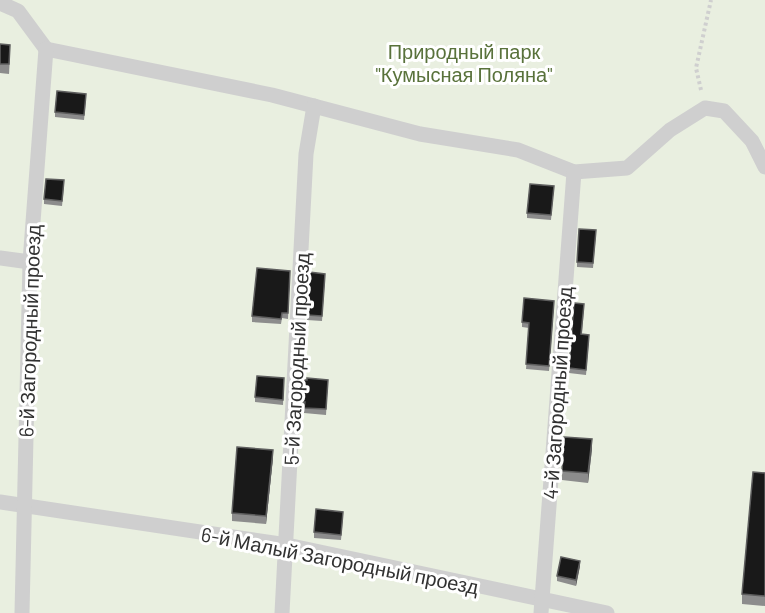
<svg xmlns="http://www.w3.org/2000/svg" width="765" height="613" viewBox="0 0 765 613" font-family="Barlow,sans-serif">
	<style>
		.green { fill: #e9efe0 }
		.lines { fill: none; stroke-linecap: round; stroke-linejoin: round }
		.path { stroke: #cfcfcf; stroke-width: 4; stroke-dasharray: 3 3; stroke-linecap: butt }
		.service { stroke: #cfcfcf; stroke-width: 15 }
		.wall { fill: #8c8c8c }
		.shaded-wall { fill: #5e5e5e }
		.building { fill: #191919; stroke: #5e5e5e; stroke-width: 1.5 }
		.labels { text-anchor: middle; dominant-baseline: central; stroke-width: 6; stroke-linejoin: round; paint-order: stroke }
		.park-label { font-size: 20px; fill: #59723b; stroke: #fff }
		.street-label { font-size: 20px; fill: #323232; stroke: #fff }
	</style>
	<rect width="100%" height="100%" fill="#fff"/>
	<rect class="green" x="0" y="0" width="765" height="613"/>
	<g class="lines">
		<path class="path" d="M 701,90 L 696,68 L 711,0"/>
		<g class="service">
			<path d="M 0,3 L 18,11 L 46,49"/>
			<path d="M 46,49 L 272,95 L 420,134 L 518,150 L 574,172 L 627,168 L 670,130 L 705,108 L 724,111 L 752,141 L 765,167"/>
			<path d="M 0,258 L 30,262"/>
			<path d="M 0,502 L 287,545 L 607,613"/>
			<path d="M 22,613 L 30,262 L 46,49"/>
			<path d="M 282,613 L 306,154 L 314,106"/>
			<path d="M 541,613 L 574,172"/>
		</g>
	</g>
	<g class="wall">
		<path d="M 0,44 L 10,55 L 9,74 L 0,73 Z"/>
		<path d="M 86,99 L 84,120 L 55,117 L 55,112 Z"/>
		<path d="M 64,186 L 62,206 L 44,204 L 44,199 Z"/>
		<path d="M 554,186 L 551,220 L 527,218 L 527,213 Z"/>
		<path d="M 596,235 L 593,268 L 577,267 L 577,262 Z"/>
		<path d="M 290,271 L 288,319 L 282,318 L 281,324 L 252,322 L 252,316 Z"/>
		<path d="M 309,272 L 325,279 L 322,321 L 307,320 Z"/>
		<path d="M 554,306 L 549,371 L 526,369 L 529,328 L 522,327 L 522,322 Z"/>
		<path d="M 584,309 L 582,334 L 589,340 L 586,375 L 569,373 L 569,368 Z"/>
		<path d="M 284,378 L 283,405 L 255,402 L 255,397 Z"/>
		<path d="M 304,380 L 328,380 L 326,415 L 304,413 L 304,407 L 303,407 Z"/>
		<path d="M 592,449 L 588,483 L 562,480 L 562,471 Z"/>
		<path d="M 273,458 L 266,524 L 232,521 L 232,513 Z"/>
		<path d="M 765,473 L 765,606 L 742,604 L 742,594 Z"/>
		<path d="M 343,517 L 341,540 L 314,538 L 314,532 Z"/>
		<path d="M 580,566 L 576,586 L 557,581 L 557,576 Z"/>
	</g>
	<g class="shaded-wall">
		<path d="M 592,439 L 592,449 L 588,483 L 588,473 Z"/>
		<path d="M 273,450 L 273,458 L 266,524 L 266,516 Z"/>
		<path d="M 580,561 L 580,566 L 576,586 L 576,580 Z"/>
	</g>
	<g class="building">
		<path d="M 0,44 L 10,45 L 9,64 L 0,64 Z"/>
		<path d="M 57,91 L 86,94 L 84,115 L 55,112 Z"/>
		<path d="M 46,179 L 64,180 L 62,201 L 44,199 Z"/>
		<path d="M 530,184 L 554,186 L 551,215 L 527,213 Z"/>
		<path d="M 579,229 L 596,230 L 593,263 L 577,262 Z"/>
		<path d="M 257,268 L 290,271 L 288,313 L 282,313 L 281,319 L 252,316 Z"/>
		<path d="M 309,272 L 325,274 L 322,316 L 307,315 Z"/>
		<path d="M 524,298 L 554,301 L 549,366 L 526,364 L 529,323 L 522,322 Z"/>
		<path d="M 574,303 L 584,304 L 581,334 L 589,335 L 586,370 L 569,368 Z"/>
		<path d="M 257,376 L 284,378 L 283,400 L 255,397 Z"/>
		<path d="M 307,378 L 328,380 L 326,409 L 304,408 L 305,402 L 303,402 L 304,380 L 307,380 Z"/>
		<path d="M 564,437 L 592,439 L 588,473 L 562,471 Z"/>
		<path d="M 237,447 L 273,450 L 266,516 L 232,513 Z"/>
		<path d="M 753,472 L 765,473 L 765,596 L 742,594 Z"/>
		<path d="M 316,509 L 343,512 L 341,535 L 314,532 Z"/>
		<path d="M 561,557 L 580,561 L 576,580 L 557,576 Z"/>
	</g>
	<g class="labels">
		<g class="park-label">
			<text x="464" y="51">Природный парк<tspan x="464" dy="23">"Кумысная Поляна"</tspan></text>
		</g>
		<g class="street-label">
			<text transform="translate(29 331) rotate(-88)">6-й Загородный проезд</text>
			<text transform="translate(296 359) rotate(-87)">5-й Загородный проезд</text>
			<text transform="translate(557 393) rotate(-86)">4-й Загородный проезд</text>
			<text transform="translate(340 560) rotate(11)">6-й Малый Загородный проезд</text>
		</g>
	</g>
</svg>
